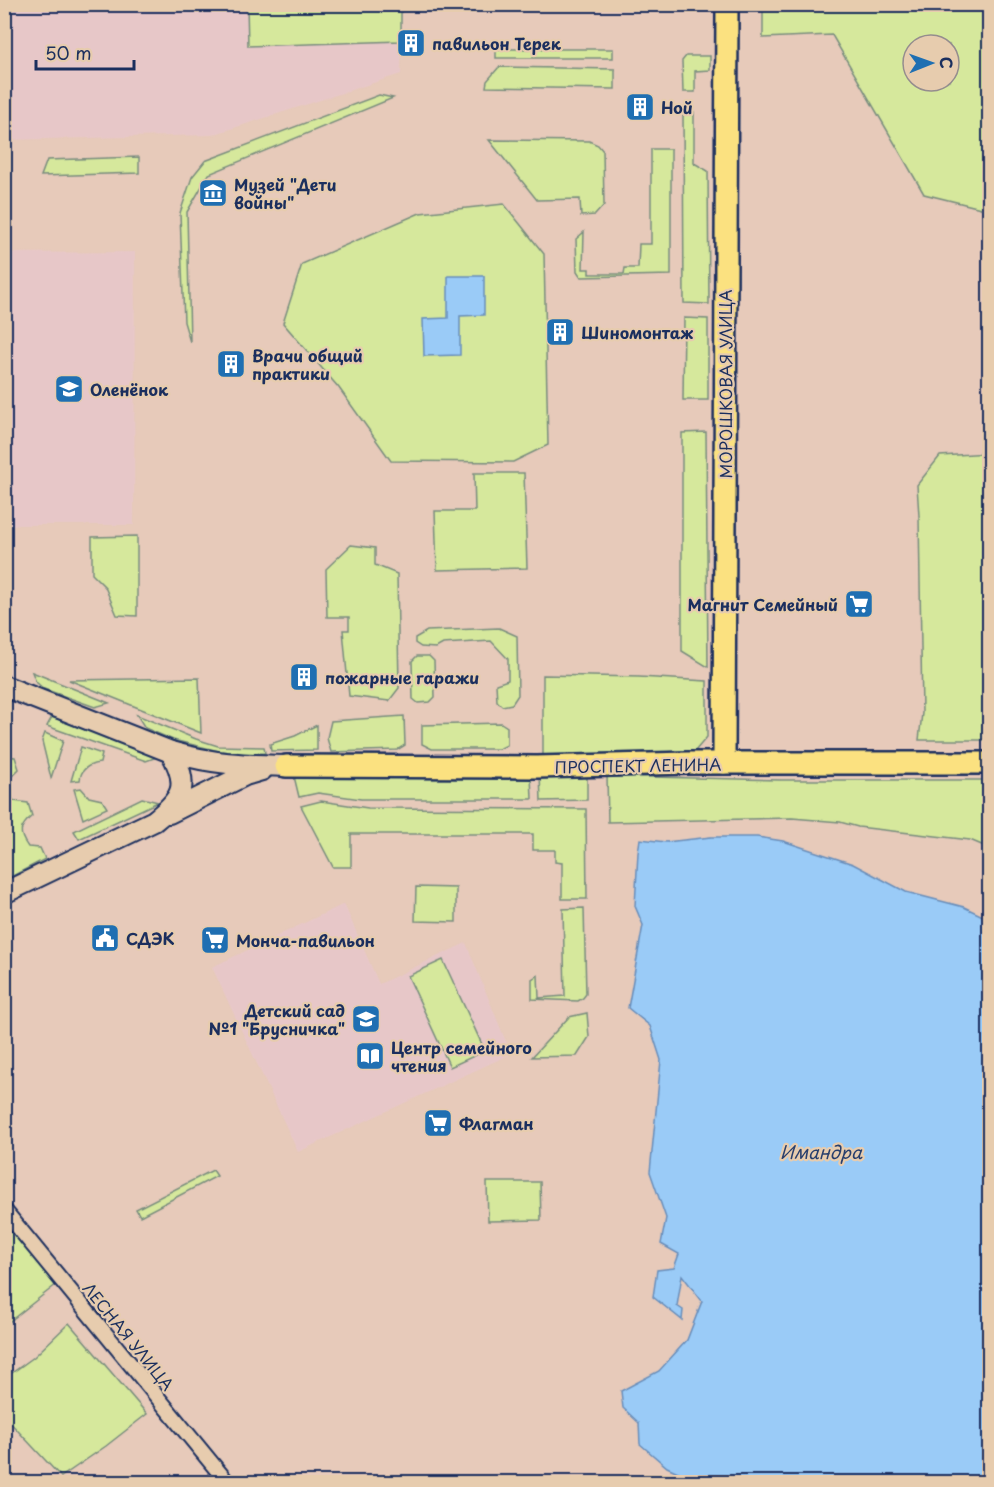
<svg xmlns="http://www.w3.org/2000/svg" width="994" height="1487" viewBox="0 0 994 1487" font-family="'Playpen Sans',sans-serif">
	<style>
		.built { fill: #e7c7c8 }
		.green { fill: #d6e89c; stroke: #788c7d; stroke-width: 1.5; fill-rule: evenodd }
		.water { fill: #9acbf7; stroke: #678dba; stroke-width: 1.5 }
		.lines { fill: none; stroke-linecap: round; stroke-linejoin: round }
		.street-casing { stroke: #1b2f5e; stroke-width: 18 }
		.secondary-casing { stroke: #1b2f5e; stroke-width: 24 }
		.primary-casing { stroke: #1b2f5e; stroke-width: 26 }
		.street { stroke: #e7ccae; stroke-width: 14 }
		.secondary { stroke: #e7ccae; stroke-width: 20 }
		.primary { stroke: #fbe180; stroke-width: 21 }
		.labels { text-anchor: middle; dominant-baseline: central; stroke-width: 4.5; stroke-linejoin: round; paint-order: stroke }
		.poi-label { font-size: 16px; font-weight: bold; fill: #1b2f5e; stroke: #e7ccae; text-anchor: start }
		.street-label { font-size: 16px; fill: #1b2f5e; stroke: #e7ccae }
		.water-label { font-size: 18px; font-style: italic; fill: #283f6d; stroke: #e7ccae }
	</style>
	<rect width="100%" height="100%" fill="#e7caba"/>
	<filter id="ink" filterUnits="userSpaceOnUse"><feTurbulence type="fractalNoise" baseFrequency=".0167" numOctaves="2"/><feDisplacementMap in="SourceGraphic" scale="12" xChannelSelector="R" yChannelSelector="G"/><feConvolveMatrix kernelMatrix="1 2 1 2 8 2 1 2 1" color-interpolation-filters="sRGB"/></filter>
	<g filter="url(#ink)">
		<g class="built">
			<path d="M 4,5 L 402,5 L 401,74 L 212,135 L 5,140 Z"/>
			<path d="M 135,252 L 134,525 L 5,525 L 5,253 Z"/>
			<path d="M 344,904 L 379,984 L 466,943 L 511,1054 L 298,1152 L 212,967 Z"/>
		</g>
		<g class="green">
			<path d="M 247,5 L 401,5 L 401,41 L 248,46 Z"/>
			<path d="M 763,5 L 989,5 L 989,210 L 924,194 L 832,35 L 763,38 ZM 913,45 L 949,45 L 949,81 L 913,81 Z"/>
			<rect x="496" y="49" width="117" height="9"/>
			<path d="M 686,56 L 710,56 L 710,70 L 695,71 L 695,92 L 683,92 L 682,61 Z"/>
			<path d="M 499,67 L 615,69 L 615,89 L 486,87 L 487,81 Z"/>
			<path d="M 379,95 L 393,98 L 209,174 L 187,212 L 190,342 L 184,322 L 180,213 L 192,177 L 205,161 Z"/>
			<path d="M 683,111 L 694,112 L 694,163 L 708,171 L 709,304 L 684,303 Z"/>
			<path d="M 489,140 L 589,141 L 598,145 L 603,151 L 604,205 L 595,215 L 581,216 L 580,199 L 537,200 Z"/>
			<path d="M 651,149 L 671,149 L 671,275 L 581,277 L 577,271 L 576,239 L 584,232 L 583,269 L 589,269 L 589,274 L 624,274 L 625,268 L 638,268 L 639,244 L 651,244 Z"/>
			<path d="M 139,157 L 139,173 L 41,176 L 47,160 Z"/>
			<path d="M 504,204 L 544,254 L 548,445 L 513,462 L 391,461 L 339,388 L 283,323 L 302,264 L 420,213 Z"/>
			<path d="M 684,318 L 708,319 L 708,400 L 683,400 Z"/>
			<path d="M 706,432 L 708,667 L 682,651 L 682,433 Z"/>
			<path d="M 989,453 L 989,740 L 919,740 L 922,713 L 919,516 L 917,485 L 940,456 Z"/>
			<path d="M 474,473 L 524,473 L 527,568 L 437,570 L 435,511 L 475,511 Z"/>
			<path d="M 137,536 L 137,616 L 117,615 L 105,587 L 92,574 L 92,537 Z"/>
			<path d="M 351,545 L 375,548 L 375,565 L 397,574 L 399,688 L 389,701 L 349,696 L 343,630 L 349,630 L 349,617 L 327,617 L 326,569 Z"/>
			<path d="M 499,628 L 517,636 L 518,695 L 512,704 L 502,706 L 497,701 L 496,684 L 508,680 L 508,659 L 491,641 L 443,644 L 436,648 L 421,647 L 415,643 L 415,638 L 427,631 Z"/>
			<path d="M 417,656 L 429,656 L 434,661 L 435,697 L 430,702 L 418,703 L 413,699 L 412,661 Z"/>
			<path d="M 32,672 L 109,703 L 95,707 L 44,689 L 36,682 Z"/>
			<path d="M 543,675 L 639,677 L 707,681 L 707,737 L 695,751 L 543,756 Z"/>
			<path d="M 199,678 L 201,733 L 69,680 Z"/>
			<path d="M 137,715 L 196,739 L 218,746 L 264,747 L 265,753 L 243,754 L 219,751 L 173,740 L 145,728 Z"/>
			<path d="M 404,716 L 405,745 L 397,750 L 331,752 L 327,738 L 331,721 Z"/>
			<path d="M 52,717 L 157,757 L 146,761 L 47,726 Z"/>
			<path d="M 501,723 L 507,727 L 507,745 L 499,749 L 432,749 L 422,744 L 422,725 Z"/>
			<path d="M 317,725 L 317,750 L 271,751 L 270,744 L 295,736 Z"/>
			<path d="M 45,733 L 63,741 L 51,778 L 42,741 Z"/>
			<path d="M 81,747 L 102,754 L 100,763 C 89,764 81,769 80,780 L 71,781 Z"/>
			<path d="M 5,756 L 15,757 L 19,769 L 7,781 L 8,792 L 14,801 L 28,803 L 32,816 C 19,827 18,833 28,847 L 40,848 L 45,859 L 5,880 Z"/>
			<path d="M 293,772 L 531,775 L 532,799 L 361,799 L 318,793 L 299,797 Z"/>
			<path d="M 540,773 L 587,773 L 587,800 L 541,801 Z"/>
			<path d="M 607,776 L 780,780 L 989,780 L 989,848 L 970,840 L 858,827 L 840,822 L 792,818 L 608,822 Z"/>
			<path d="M 81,788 L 89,797 L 102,800 L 107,808 L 83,819 L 74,789 Z"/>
			<path d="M 142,798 L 158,802 L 79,839 L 74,831 Z"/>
			<path d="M 321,801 L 368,808 L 586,809 L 587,899 L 562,899 L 562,863 L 555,862 L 555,850 L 533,850 L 533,834 L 351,834 L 351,867 L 333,867 L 301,806 Z"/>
			<path d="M 416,887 L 456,888 L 456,922 L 415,921 Z"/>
			<path d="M 584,908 L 586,994 L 583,998 L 578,1001 L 532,999 L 532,979 L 538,975 L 539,998 L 565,996 L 563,909 Z"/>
			<path d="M 443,960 L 485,1051 L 450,1067 L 408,976 Z"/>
			<path d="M 587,1013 L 589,1037 L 577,1056 L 532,1057 L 569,1017 Z"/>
			<path d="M 213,1170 L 217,1176 L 140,1216 L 136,1209 Z"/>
			<path d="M 487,1182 L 540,1182 L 541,1220 L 488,1221 Z"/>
			<path d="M 4,1223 L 57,1284 L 5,1325 L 4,1325 Z"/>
			<path d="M 69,1323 L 147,1414 L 106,1446 L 61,1477 L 5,1417 L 5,1378 L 34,1357 Z"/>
		</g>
		<g class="water">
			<path d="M 448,276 L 484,276 L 484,315 L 460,316 L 460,355 L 424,356 L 423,319 L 448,318 Z"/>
			<path d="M 711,837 L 757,837 L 783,841 L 853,864 L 906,892 L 964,907 L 989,919 L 989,1482 L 700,1482 L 667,1467 L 640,1444 L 639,1423 L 623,1408 L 621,1391 L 659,1371 L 687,1340 L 702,1301 L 682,1275 L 677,1306 L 683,1310 L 682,1320 L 653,1297 L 657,1270 L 674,1268 L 679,1254 L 661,1244 L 666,1218 L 650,1172 L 661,1060 L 650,1026 L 628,1008 L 643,925 L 635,906 L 638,853 L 640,839 L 666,842 Z"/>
		</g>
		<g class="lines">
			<g class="street-casing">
				<path id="street" d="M 4,1210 L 227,1482"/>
			</g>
			<g class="secondary-casing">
				<g id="secondary">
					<path d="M 4,686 L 171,752 C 213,764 242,765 286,766"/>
					<path d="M 169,813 L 245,775 L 262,770"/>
					<path d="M 4,893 L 154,821 C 183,798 190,786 171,752"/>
				</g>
			</g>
			<g class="primary-casing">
				<g id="primary">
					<path d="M 724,763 L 727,4"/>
					<path d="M 286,766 L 537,767 L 688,763 L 990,763"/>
				</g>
			</g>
			<use href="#street" class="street"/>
			<use href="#secondary" class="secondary"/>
			<use href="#primary" class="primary"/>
		</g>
	</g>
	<defs>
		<g id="building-square" transform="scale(1.5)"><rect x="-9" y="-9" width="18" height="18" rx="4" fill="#1f6fb2" stroke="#e7ccae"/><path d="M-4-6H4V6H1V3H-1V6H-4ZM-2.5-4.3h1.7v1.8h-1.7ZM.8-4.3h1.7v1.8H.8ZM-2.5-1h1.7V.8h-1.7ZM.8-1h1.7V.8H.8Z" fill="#fff"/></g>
		<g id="museum-square" transform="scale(1.5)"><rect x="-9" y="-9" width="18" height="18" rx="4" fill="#1f6fb2" stroke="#e7ccae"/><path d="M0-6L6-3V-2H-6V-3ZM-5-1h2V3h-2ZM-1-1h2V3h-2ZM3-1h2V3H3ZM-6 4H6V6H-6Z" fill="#fff"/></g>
		<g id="school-square" transform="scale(1.5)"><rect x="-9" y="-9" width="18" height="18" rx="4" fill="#1f6fb2" stroke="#e7ccae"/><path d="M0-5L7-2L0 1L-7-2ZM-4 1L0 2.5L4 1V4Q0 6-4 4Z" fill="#fff"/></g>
		<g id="supermarket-square" transform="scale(1.5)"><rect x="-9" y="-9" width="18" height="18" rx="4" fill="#1f6fb2" stroke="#e7ccae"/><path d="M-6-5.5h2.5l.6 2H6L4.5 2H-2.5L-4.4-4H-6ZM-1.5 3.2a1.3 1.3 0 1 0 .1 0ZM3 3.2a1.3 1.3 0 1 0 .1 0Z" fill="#fff"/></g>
		<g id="civic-square" transform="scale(1.5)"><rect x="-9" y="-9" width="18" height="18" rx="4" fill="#1f6fb2" stroke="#e7ccae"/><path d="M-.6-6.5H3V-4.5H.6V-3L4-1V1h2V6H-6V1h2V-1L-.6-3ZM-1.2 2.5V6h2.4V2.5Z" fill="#fff"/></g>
		<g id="library-square" transform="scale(1.5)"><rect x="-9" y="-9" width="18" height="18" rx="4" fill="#1f6fb2" stroke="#e7ccae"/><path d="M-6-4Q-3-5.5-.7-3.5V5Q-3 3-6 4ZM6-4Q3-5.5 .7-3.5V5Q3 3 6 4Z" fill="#fff"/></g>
	</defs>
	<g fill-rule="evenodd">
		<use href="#building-square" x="411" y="43"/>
		<use href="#building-square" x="640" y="107"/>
		<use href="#museum-square" x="213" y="193"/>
		<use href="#building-square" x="560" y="332"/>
		<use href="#building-square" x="231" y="364"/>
		<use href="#school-square" x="69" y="389"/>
		<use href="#supermarket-square" x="859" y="604"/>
		<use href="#building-square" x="304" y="677"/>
		<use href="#civic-square" x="105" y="938"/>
		<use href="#supermarket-square" x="215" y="940"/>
		<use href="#school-square" x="366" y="1019"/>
		<use href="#library-square" x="370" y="1056"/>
		<use href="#supermarket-square" x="438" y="1123"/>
	</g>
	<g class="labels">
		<g class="poi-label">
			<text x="432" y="43">павильон Терек</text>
			<text x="661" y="107">Ной</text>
			<text x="234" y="184">Музей "Дети<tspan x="234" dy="18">войны"</tspan></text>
			<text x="581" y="332">Шиномонтаж</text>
			<text x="252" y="355">Врачи общий<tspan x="252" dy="18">практики</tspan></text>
			<text x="90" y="389">Оленёнок</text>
			<text x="838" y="604" text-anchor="end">Магнит Семейный</text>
			<text x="325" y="677">пожарные гаражи</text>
			<text x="126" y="938">СДЭК</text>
			<text x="236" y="940">Монча-павильон</text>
			<text x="345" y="1010" text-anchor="end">Детский сад<tspan x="345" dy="18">№1 "Брусничка"</tspan></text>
			<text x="391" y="1047">Центр семейного<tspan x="391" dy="18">чтения</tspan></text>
			<text x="459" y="1123">Флагман</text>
		</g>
		<g class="street-label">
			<text transform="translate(725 384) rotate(-90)">МОРОШКОВАЯ УЛИЦА</text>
			<text transform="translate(638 765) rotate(-1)">ПРОСПЕКТ ЛЕНИНА</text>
			<text transform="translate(129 1336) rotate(51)">ЛЕСНАЯ УЛИЦА</text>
		</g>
		<g class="water-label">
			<text x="821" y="1151">Имандра</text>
		</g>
	</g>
	<rect width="994" height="1487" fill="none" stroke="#e7ccae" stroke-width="24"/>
	<rect x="12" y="12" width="970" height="1463" fill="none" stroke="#1b2f5e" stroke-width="2" filter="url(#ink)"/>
	<g transform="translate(931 63) rotate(89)"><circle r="28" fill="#e7ccae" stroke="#958d8e" stroke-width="1.5"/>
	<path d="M0-4.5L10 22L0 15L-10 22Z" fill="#1f6fb2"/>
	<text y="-9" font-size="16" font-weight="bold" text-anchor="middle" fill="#1b2f5e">С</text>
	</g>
	<path d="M36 60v9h98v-9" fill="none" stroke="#1b2f5e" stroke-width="3"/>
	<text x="45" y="60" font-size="18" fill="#1b2f5e" stroke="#e7ccae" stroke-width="4.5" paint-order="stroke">50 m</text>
</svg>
